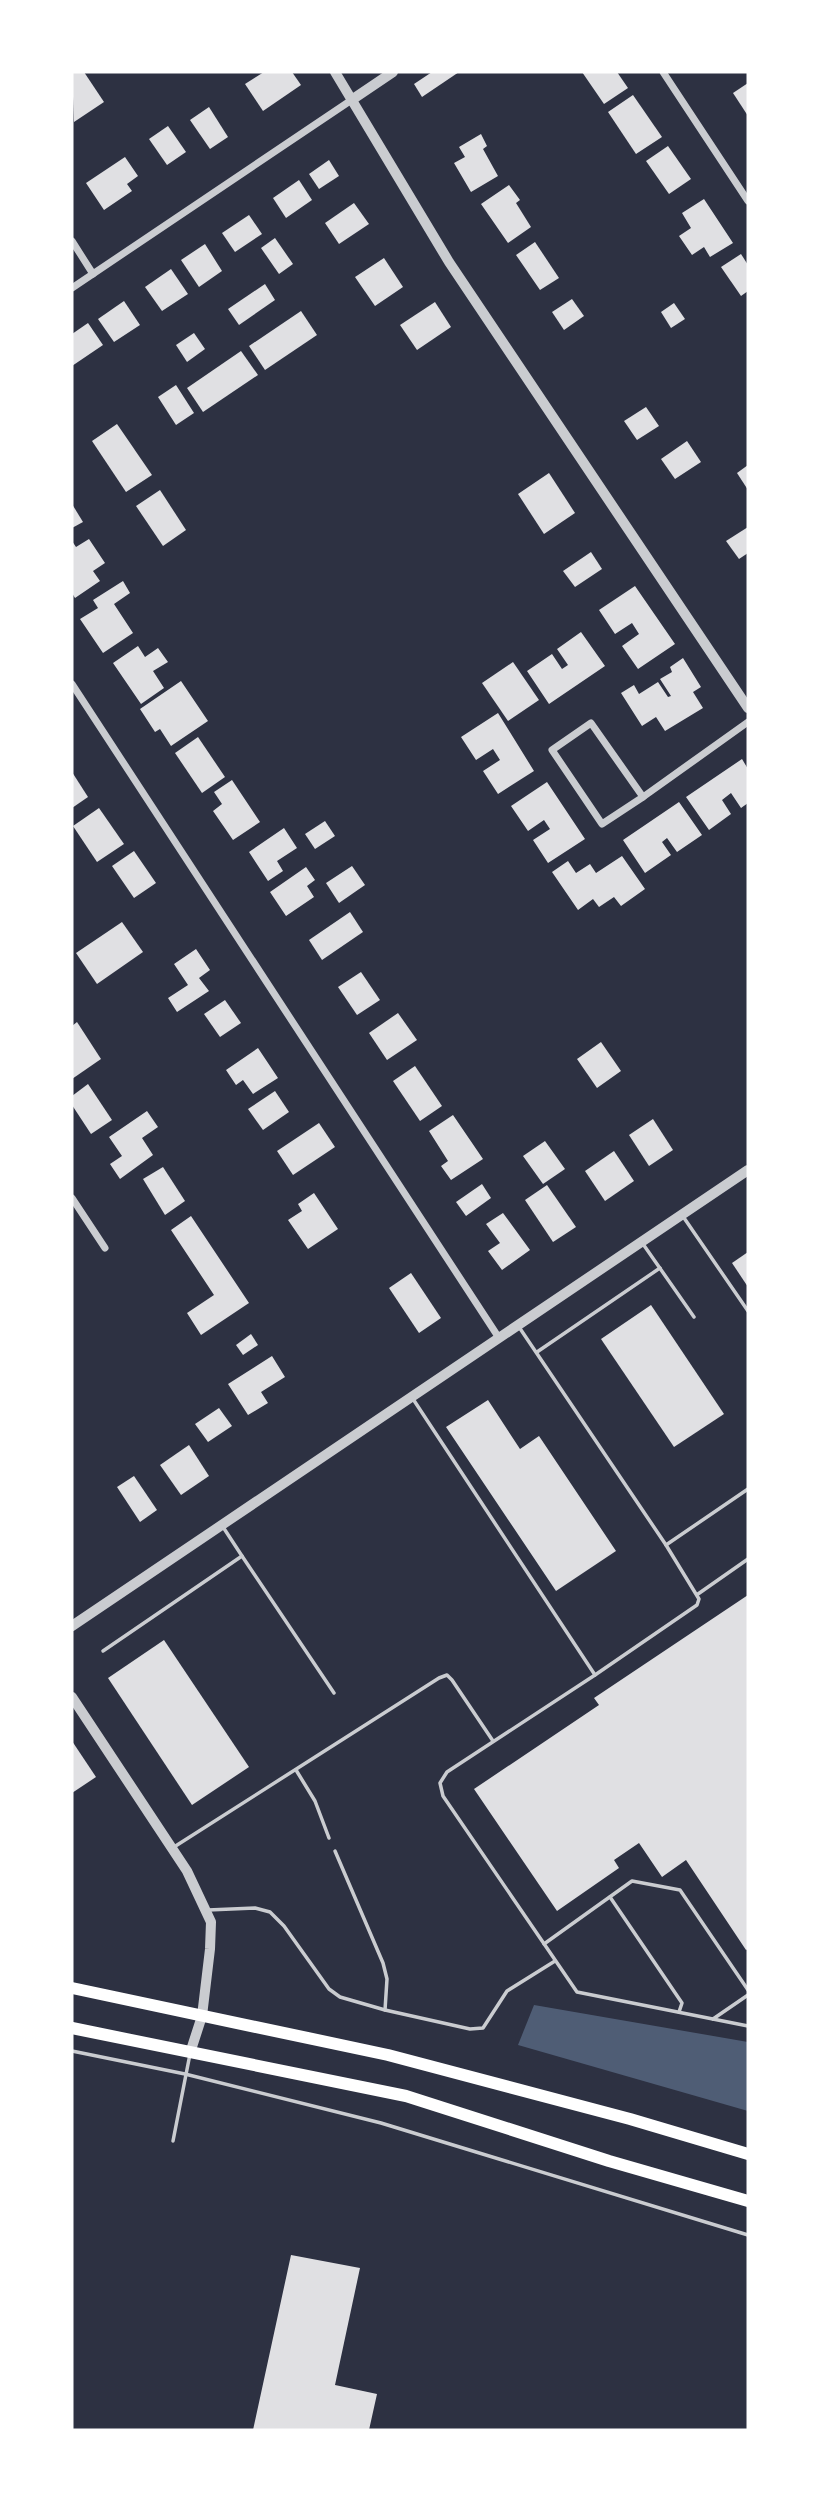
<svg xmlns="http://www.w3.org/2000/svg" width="820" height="2502" viewBox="0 0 820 2502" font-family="Mulish,sans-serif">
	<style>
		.water { fill: #4f5d75 }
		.building { fill: #e0e0e3 }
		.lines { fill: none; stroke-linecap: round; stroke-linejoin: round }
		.service { stroke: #caccd0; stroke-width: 3.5 }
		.minor { stroke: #caccd0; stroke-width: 7 }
		.tertiary { stroke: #caccd0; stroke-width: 10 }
		.primary { stroke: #fff; stroke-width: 12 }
	</style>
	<rect width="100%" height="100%" fill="#2d3142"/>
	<path class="water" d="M 534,2005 L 748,2042 L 748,2111 L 518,2045 Z"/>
	<g class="building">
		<path d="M 72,72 L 84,72 L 104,102 L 74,122 Z"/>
		<path d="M 264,72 L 292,72 L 301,85 L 263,111 L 245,84 Z"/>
		<path d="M 432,72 L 459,72 L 422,97 L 414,84 Z"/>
		<path d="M 582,72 L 617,72 L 628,88 L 604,104 Z"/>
		<path d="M 748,83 L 748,116 L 733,93 Z"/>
		<path d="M 633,95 L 662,137 L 636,154 L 608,112 Z"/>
		<path d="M 209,107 L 228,137 L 210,149 L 190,120 Z"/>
		<path d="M 168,126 L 186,152 L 167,165 L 149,139 Z"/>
		<path d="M 481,134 L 487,146 L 483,149 L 498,176 L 471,192 L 454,163 L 465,157 L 459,147 Z"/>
		<path d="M 668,146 L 691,179 L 669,194 L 646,161 Z"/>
		<path d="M 125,157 L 138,176 L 127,184 L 132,191 L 104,210 L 86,183 Z"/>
		<path d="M 329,160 L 339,176 L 319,189 L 309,174 Z"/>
		<path d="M 299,180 L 312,200 L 286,218 L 273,198 Z"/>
		<path d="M 509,185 L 520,200 L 516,203 L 531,227 L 508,243 L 481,204 Z"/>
		<path d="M 704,199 L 733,243 L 710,257 L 704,247 L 692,255 L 679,236 L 691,228 L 682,213 Z"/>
		<path d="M 354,203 L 369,224 L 339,244 L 325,223 Z"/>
		<path d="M 249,215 L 262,234 L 235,252 L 222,233 Z"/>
		<path d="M 275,238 L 293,264 L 279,274 L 261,248 Z"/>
		<path d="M 535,242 L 559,278 L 540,290 L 516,255 Z"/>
		<path d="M 205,244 L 222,271 L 199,287 L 181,260 Z"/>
		<path d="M 741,254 L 748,265 L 748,291 L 741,296 L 721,267 Z"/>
		<path d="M 384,258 L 403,287 L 375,306 L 355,277 Z"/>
		<path d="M 171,269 L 188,294 L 162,311 L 145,287 Z"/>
		<path d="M 265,284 L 275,300 L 239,325 L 228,309 Z"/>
		<path d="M 572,299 L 584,316 L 564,330 L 552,312 Z"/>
		<path d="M 124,301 L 140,325 L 114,342 L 98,319 Z"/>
		<path d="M 435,302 L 451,327 L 417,350 L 400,325 Z"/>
		<path d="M 674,303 L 685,319 L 671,328 L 661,312 Z"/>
		<path d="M 301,311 L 317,335 L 265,370 L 249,346 Z"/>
		<path d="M 88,323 L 103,345 L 72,366 L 72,334 Z"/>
		<path d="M 194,333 L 205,349 L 187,362 L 176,345 Z"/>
		<path d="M 241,351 L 258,375 L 203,412 L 187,388 Z"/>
		<path d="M 176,385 L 194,413 L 176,425 L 158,397 Z"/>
		<path d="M 646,407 L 659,426 L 637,440 L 624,421 Z"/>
		<path d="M 117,424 L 152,475 L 126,492 L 92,441 Z"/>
		<path d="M 687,441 L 701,462 L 675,479 L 661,459 Z"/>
		<path d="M 748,465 L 748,490 L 737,473 Z"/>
		<path d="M 549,473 L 575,513 L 544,534 L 518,494 Z"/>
		<path d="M 160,490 L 186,530 L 163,546 L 136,506 Z"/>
		<path d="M 72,504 L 83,522 L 72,528 Z"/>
		<path d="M 748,527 L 748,553 L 739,559 L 726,541 Z"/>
		<path d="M 89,539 L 105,563 L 93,571 L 100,581 L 75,598 L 72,593 L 72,541 L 76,547 Z"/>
		<path d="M 591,552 L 602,569 L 575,587 L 563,571 Z"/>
		<path d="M 123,581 L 130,593 L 114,604 L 133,633 L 103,653 L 80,619 L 98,608 L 93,600 Z"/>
		<path d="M 635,586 L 675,644 L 638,669 L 622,646 L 639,634 L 632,623 L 615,634 L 599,610 Z"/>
		<path d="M 581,632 L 605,666 L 549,704 L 527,671 L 552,654 L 562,669 L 568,665 L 557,649 Z"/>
		<path d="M 138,646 L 145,657 L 158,648 L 168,662 L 153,671 L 164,688 L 141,704 L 113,663 Z"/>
		<path d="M 683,658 L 701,687 L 693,692 L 703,708 L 665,731 L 656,717 L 642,726 L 621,693 L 634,685 L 639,694 L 658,682 L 668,697 L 671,696 L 660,679 L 672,672 L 670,667 Z"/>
		<path d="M 513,662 L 539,700 L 508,721 L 482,683 Z"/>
		<path d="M 181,681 L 208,721 L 171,746 L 160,729 L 155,732 L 140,709 Z"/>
		<path d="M 498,713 L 534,771 L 498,794 L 483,771 L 500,760 L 493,749 L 476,760 L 461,737 Z"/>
		<path d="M 198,737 L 225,777 L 202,793 L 175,753 Z"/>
		<path d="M 742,759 L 748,769 L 748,803 L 741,808 L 731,793 L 722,800 L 731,814 L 709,830 L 686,797 Z"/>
		<path d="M 72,772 L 88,797 L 72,808 Z"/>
		<path d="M 232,780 L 260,822 L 233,840 L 213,811 L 222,804 L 214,792 Z"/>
		<path d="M 547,782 L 585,839 L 548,863 L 533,840 L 550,829 L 544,820 L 528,831 L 511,806 Z"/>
		<path d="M 679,802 L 702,835 L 677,852 L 667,838 L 662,842 L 671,855 L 645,873 L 623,840 Z"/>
		<path d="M 99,808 L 124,844 L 97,862 L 73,826 Z"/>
		<path d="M 325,821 L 335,836 L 315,849 L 305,834 Z"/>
		<path d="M 284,828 L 297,848 L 277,861 L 283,871 L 268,881 L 249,852 Z"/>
		<path d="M 134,851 L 156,883 L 134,898 L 112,866 Z"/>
		<path d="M 622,856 L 645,889 L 621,906 L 614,897 L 599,907 L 593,899 L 578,910 L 552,872 L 568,861 L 576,873 L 590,864 L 596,873 Z"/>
		<path d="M 352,866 L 365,885 L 339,903 L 326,883 Z"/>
		<path d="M 306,867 L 315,880 L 307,886 L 314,897 L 286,916 L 270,892 Z"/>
		<path d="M 350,912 L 363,932 L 322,960 L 309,940 Z"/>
		<path d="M 122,922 L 143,952 L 97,984 L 76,953 Z"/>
		<path d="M 196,949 L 210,970 L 199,978 L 209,991 L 177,1012 L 168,998 L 188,985 L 174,964 Z"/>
		<path d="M 361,972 L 380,1000 L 357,1015 L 338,987 Z"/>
		<path d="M 225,1000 L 241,1023 L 220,1037 L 204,1014 Z"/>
		<path d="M 398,1013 L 417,1040 L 387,1060 L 369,1033 Z"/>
		<path d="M 77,1022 L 101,1059 L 72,1079 L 72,1026 Z"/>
		<path d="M 601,1042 L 621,1071 L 597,1088 L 577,1059 Z"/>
		<path d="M 258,1048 L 278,1078 L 253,1094 L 243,1080 L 236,1085 L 226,1070 Z"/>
		<path d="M 415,1066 L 442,1106 L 420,1121 L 393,1081 Z"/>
		<path d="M 88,1084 L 112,1120 L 91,1134 L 72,1105 L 72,1096 Z"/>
		<path d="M 275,1091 L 289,1112 L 263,1130 L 248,1109 Z"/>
		<path d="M 147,1111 L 158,1127 L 142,1138 L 153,1155 L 120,1179 L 110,1164 L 122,1156 L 109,1137 Z"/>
		<path d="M 453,1115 L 483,1159 L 451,1180 L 441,1166 L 448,1161 L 429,1131 Z"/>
		<path d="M 653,1119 L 673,1150 L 649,1166 L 629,1135 Z"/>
		<path d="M 319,1123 L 335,1147 L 293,1175 L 277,1151 Z"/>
		<path d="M 545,1141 L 565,1169 L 543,1184 L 523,1156 Z"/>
		<path d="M 614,1151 L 634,1181 L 605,1201 L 585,1171 Z"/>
		<path d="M 163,1167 L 185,1201 L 165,1215 L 143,1179 Z"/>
		<path d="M 482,1184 L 491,1198 L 466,1216 L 456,1202 Z"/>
		<path d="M 547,1185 L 576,1227 L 553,1242 L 525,1200 Z"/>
		<path d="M 314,1193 L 338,1229 L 308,1249 L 288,1220 L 302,1211 L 298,1204 Z"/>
		<path d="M 503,1213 L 530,1250 L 502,1270 L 488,1251 L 500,1243 L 486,1224 Z"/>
		<path d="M 191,1216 L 249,1303 L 201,1335 L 187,1313 L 214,1295 L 171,1230 Z"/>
		<path d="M 748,1252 L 748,1287 L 732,1263 Z"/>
		<path d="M 411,1273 L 441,1318 L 419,1333 L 389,1288 Z"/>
		<path d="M 651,1305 L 724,1414 L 674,1447 L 601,1339 Z"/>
		<path d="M 251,1334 L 258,1345 L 243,1355 L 236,1345 Z"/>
		<path d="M 272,1356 L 285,1377 L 261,1392 L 268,1403 L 248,1415 L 228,1384 Z"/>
		<path d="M 488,1400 L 520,1449 L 539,1436 L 616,1551 L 556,1591 L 446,1427 Z"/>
		<path d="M 219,1408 L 232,1426 L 208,1442 L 195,1424 Z"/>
		<path d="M 189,1445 L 209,1476 L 181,1495 L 160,1465 Z"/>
		<path d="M 134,1476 L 157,1510 L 140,1522 L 117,1487 Z"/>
		<path d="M 748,1595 L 748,1949 L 746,1950 L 686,1860 L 662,1877 L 639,1843 L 614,1860 L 619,1868 L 557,1911 L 474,1789 L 599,1705 L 594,1698 Z"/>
		<path d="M 164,1640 L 249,1767 L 192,1805 L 108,1678 Z"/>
		<path d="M 72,1741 L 96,1777 L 72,1793 Z"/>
		<path d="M 291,2255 L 360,2268 L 335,2385 L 377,2394 L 369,2430 L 253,2430 Z"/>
	</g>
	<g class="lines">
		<g class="service">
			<path d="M 682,1215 L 748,1311"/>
			<path d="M 643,1244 L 694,1317"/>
			<path d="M 519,1327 L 666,1545 L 699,1599 L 697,1605 L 595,1675"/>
			<path d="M 537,1352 L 660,1268"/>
			<path d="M 413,1399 L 595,1675 L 447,1772 L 440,1783 L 443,1796 L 577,1992 L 748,2026"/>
			<path d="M 666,1545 L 748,1489"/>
			<path d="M 242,1556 L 334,1693"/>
			<path d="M 698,1594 L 748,1559"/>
			<path d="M 103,1651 L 242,1556 L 223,1527"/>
			<path d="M 296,1770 L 315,1801 L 329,1838"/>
			<path d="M 174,1847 L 439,1678 L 447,1675 L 452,1680 L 493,1741"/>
			<path d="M 335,1851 L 383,1963 L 387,1979 L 385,2010"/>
			<path d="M 610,1897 L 682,2003 L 679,2012"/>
			<path d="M 208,1910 L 255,1908 L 270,1912 L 284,1926 L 329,1989 L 340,1997 L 385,2010 L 470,2029 L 483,2028 L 507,1991 L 555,1961"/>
			<path d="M 544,1944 L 632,1881 L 680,1890 L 748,1990"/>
			<path d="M 713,2019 L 748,1995"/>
			<path d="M 72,2051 L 185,2074 L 381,2123 L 748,2235"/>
			<path d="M 173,2141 L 190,2054"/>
		</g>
		<g class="minor">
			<path d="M 663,72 L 748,201"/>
			<path d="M 72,241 L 93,274"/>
			<path d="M 72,288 L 353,99"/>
			<path d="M 72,684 L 499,1338"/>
			<path d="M 591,723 L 643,797 L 602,824 L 552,750 Z"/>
			<path d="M 643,797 L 748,722"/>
			<path d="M 72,1198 L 105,1248"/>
		</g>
		<g class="tertiary">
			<path d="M 335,72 L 449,262 L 748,708"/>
			<path d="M 353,99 L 393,72"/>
			<path d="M 72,1626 L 748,1170"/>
			<path d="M 72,1697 L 187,1871 L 211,1922 L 210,1949 L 202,2016 L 191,2050"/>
		</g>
		<g class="primary">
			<path d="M 72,1988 L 388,2055 L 630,2119 L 748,2154"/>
			<path d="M 72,2028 L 406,2096 L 609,2161 L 748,2201"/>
		</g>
	</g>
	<rect width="820" height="2502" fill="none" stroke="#ffffff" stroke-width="147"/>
</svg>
